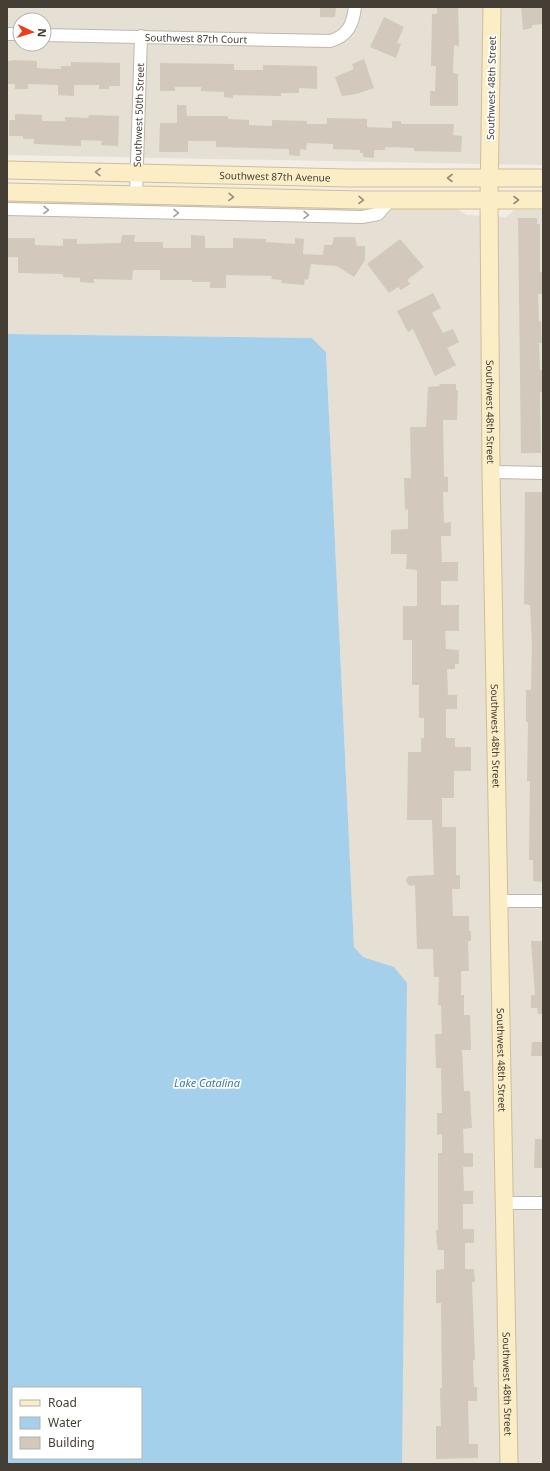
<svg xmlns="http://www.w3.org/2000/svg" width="550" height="1471" viewBox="0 0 550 1471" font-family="'Noto Sans',sans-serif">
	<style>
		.residential { fill: #e5dfd4; fill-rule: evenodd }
		.water { fill: #a5d0eb; fill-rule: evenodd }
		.building { fill: #d2c9bc }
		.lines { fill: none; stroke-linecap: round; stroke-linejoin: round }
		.street-casing { stroke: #bfb8ac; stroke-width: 14 }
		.secondary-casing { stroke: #cfbf97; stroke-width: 19 }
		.street { stroke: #fff; stroke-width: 12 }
		.secondary { stroke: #fbedc6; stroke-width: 17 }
		.oneway { stroke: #968d76 }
		.oneway2 { stroke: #a29e9a }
		.labels { text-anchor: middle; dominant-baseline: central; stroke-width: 3.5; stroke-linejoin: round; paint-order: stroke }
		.street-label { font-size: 10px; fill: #443e35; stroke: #fff }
		.water-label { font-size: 11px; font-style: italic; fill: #367ba8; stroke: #fff }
	</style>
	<rect width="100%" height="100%" fill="#f2eee6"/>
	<g class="residential">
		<path d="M 7,7 L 543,7 L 543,165 L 7,155 ZM 20,20 L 44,20 L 44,44 L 20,44 Z"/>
		<path d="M 7,201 L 457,209 L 467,215 L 506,217 L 514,210 L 543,210 L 543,1464 L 402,1464 L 394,967 L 363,957 L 354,947 L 326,352 L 312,338 L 7,334 Z"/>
	</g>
	<path class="water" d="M 7,334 L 312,338 L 326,352 L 354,947 L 363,957 L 394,967 L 407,983 L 402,1464 L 7,1464 ZM 13,1388 L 141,1388 L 141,1458 L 13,1458 Z"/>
	<g class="building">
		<path d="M 320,7 L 336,7 L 335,17 L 320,17 Z"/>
		<path d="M 437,7 L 458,7 L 459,46 L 454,45 L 453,73 L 458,74 L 458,106 L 430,106 L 430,91 L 435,91 L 436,66 L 431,66 L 432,14 L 437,14 Z"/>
		<path d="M 521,7 L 543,7 L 543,24 L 532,25 L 532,28 L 523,30 Z"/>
		<path d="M 384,17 L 404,27 L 397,43 L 401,44 L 396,58 L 370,47 Z"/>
		<path d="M 364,59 L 374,88 L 356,94 L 342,96 L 335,77 L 354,69 L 352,64 Z"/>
		<path d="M 15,60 L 37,61 L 37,68 L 61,69 L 61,66 L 71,66 L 71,62 L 120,63 L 120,86 L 109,86 L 109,89 L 99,89 L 99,85 L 74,85 L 74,96 L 58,95 L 58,85 L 28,84 L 28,89 L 15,89 L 15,84 L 7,84 L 7,61 Z"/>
		<path d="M 160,63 L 234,64 L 234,70 L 263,70 L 263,65 L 317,66 L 317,89 L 299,88 L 299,93 L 281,93 L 281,96 L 233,95 L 233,98 L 224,97 L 224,92 L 201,91 L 201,87 L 175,87 L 175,91 L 160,91 Z"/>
		<path d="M 177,105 L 186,105 L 187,116 L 228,116 L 228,119 L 249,120 L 249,125 L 272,126 L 272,120 L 307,121 L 307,124 L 327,124 L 327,118 L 367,119 L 367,127 L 392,128 L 392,121 L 401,121 L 401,124 L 454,124 L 453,135 L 462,136 L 461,152 L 414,151 L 414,148 L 385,147 L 385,150 L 374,150 L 374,158 L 363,157 L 363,153 L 360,153 L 360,150 L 333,149 L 333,144 L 307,143 L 306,150 L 300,149 L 300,156 L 289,155 L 289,149 L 216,147 L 216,141 L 188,141 L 188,152 L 159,152 L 160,123 L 177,123 Z"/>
		<path d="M 15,114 L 42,115 L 42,121 L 65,121 L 65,117 L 88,118 L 89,115 L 119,116 L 118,146 L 101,145 L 102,141 L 81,140 L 81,146 L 34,144 L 34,139 L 23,139 L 23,136 L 9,136 L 9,120 L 15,120 Z"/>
		<path d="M 518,218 L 537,218 L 537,224 L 540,224 L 540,272 L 543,272 L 543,294 L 538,294 L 539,321 L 541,321 L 542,343 L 539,343 L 540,370 L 542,370 L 542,392 L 540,392 L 541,453 L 521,453 Z"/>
		<path d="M 122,235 L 135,235 L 134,242 L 163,242 L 163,248 L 191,248 L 191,235 L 205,236 L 205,248 L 233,248 L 233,238 L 266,239 L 266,242 L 295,244 L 295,238 L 304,239 L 303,254 L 323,255 L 324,245 L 332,245 L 334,237 L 355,237 L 357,246 L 365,246 L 365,260 L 354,277 L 337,266 L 311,264 L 308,280 L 305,279 L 304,285 L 281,283 L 282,280 L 271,279 L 272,276 L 226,275 L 226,288 L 210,288 L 210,282 L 192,282 L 192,280 L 160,280 L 160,270 L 133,270 L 132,280 L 94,279 L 94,283 L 80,282 L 80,278 L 63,277 L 63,274 L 18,273 L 18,257 L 7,257 L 7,238 L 35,238 L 35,245 L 63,246 L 63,239 L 77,239 L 77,244 L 121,243 Z"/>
		<path d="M 400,239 L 424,267 L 407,280 L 410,284 L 401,290 L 398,287 L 389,293 L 367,264 Z"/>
		<path d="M 433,293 L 441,308 L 432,313 L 443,333 L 453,329 L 459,342 L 447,348 L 456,365 L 435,376 L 413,329 L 408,332 L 397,311 Z"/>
		<path d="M 439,384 L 456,384 L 456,390 L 458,390 L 457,420 L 443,420 L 444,477 L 448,477 L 448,492 L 443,492 L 444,523 L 451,522 L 451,536 L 441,536 L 442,562 L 458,562 L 458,581 L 441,581 L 441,605 L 459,605 L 459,631 L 445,631 L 446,649 L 459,650 L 459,664 L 455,664 L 455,669 L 447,669 L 448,695 L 457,695 L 457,709 L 446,709 L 446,738 L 455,738 L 455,747 L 471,747 L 471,771 L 454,771 L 454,798 L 442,798 L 442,827 L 456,827 L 456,875 L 460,875 L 460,889 L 452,889 L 453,916 L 469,916 L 469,931 L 471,931 L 471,941 L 468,941 L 469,971 L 461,971 L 461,995 L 464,995 L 464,1015 L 470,1015 L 471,1050 L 462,1050 L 464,1091 L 470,1091 L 471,1112 L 472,1128 L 463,1129 L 464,1153 L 473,1153 L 473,1167 L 463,1167 L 464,1191 L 473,1191 L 473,1204 L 463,1204 L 463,1229 L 474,1229 L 474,1243 L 465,1243 L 465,1269 L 474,1269 L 475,1282 L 472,1282 L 475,1360 L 473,1360 L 474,1387 L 477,1387 L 477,1401 L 468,1401 L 469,1444 L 478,1444 L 478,1458 L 436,1459 L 436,1426 L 441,1426 L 440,1388 L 442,1388 L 441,1303 L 436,1303 L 436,1270 L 444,1269 L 444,1250 L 438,1250 L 437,1245 L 436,1230 L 438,1230 L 438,1153 L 442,1153 L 442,1134 L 437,1135 L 437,1113 L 442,1113 L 441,1068 L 436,1068 L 435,1034 L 442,1034 L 441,1005 L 438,1005 L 439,977 L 434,977 L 433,949 L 417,949 L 415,885 L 410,886 L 407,883 L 406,879 L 409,876 L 434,875 L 432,820 L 407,820 L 408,752 L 421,752 L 421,738 L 424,738 L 424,718 L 419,718 L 419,685 L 412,685 L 412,640 L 403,640 L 403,606 L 417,606 L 417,570 L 406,569 L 407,554 L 391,554 L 391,530 L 408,529 L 408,509 L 405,510 L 404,478 L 411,478 L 410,427 L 426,427 L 428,387 L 440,386 Z"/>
		<path d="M 525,492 L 543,492 L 543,882 L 533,881 L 533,860 L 529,860 L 530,781 L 527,781 L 528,722 L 526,722 L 526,690 L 531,690 L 532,644 L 530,605 L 524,604 Z"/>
		<path d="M 531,941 L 543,941 L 543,1014 L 538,1014 L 537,1008 L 531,1008 L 531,995 L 535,995 Z"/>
		<path d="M 532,1042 L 543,1042 L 543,1056 L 531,1056 Z"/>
		<path d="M 535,1139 L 543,1139 L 543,1168 L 534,1168 Z"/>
	</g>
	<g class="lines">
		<g class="street-casing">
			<g id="street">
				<path d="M 7,34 L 20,34"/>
				<path id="s1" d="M 44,35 L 330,41 C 348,36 353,24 355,7"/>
				<path id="s2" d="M 136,195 L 141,36"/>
				<path d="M 7,209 L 362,217 L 378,214 L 390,200"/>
				<path d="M 491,472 L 543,473"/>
				<path d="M 499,901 L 543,901"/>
				<path d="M 504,1203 L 543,1203"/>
			</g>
		</g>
		<g class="secondary-casing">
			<g id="secondary">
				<path id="s3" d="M 492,7 L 489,199 L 491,472 L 509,1464"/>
				<path id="s4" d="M 7,170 L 347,178 L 543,178"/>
				<path d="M 7,192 L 361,200 L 543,200"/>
			</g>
		</g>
		<use href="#street" class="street"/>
		<use href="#secondary" class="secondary"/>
	</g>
	<defs><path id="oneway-chevron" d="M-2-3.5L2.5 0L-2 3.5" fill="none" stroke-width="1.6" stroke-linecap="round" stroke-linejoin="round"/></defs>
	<g class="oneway">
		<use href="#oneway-chevron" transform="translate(98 172) rotate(-179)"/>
		<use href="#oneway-chevron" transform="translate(450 178) rotate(-180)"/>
		<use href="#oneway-chevron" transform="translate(231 197) rotate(2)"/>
		<use href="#oneway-chevron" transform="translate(361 200) rotate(1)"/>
		<use href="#oneway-chevron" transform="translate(516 200)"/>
	</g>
	<g class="oneway2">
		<use href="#oneway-chevron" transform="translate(46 210) rotate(1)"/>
		<use href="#oneway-chevron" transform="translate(176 213) rotate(1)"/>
		<use href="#oneway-chevron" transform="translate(306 215) rotate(1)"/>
	</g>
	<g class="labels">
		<g class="street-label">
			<text stroke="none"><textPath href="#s1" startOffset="152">Southwest 87th Court</textPath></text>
			<text transform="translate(491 88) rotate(-89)">Southwest 48th Street</text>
			<text stroke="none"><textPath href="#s2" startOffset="80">Southwest 50th Street</textPath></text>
			<text stroke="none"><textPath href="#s4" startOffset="268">Southwest 87th Avenue</textPath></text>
			<text stroke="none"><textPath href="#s3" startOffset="405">Southwest 48th Street</textPath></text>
			<text stroke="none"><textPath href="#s3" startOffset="729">Southwest 48th Street</textPath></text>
			<text stroke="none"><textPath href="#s3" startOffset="1053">Southwest 48th Street</textPath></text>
			<text stroke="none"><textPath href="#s3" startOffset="1377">Southwest 48th Street</textPath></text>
		</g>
		<g class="water-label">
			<text x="207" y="1082">Lake Catalina</text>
		</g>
	</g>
	<rect width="550" height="1471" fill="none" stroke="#443e35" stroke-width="16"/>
	<rect x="12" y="1387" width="130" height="72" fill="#ffffff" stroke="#b4b2ae"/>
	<rect x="20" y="1400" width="20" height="6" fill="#fbedc6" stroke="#b4b2ae"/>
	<text x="48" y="1407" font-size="12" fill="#443e35">Road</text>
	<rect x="20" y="1417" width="20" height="12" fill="#a5d0eb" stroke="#b4b2ae"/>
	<text x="48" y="1427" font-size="12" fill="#443e35">Water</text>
	<rect x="20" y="1437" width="20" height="12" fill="#d2c9bc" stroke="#b4b2ae"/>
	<text x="48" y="1447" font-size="12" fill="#443e35">Building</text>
	<g transform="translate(32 32) rotate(94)"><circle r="19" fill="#ffffff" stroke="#b4b2ae"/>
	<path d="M0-3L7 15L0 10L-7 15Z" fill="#ec3c22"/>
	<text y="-6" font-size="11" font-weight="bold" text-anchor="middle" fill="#443e35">N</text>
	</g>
</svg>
